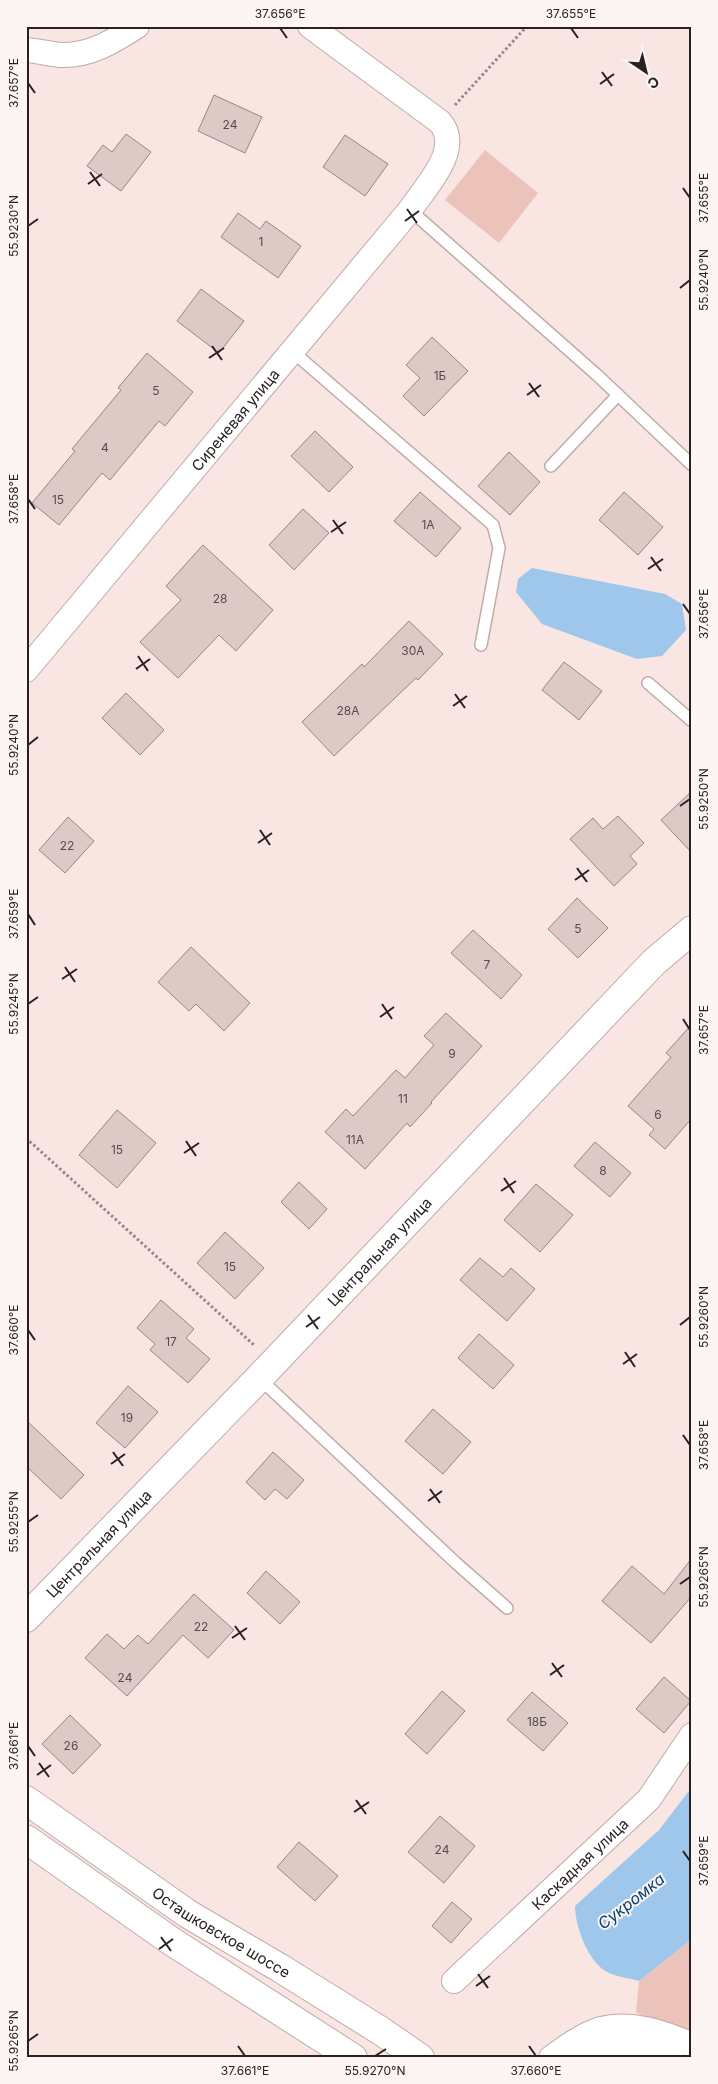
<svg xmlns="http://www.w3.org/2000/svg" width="718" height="2084" viewBox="0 0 718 2084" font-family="Inter,sans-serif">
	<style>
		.green { fill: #ecc3bb }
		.water { fill: #9fc6eb }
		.building { fill: #ddcac6; stroke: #988682 }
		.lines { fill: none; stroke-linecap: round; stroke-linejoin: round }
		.lane-casing { stroke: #bfaca8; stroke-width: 14 }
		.street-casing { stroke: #bfaca8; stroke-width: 26 }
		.secondary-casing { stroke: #bfaca8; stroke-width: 30 }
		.path { stroke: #958784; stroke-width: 3; stroke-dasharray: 2.5 2.5; stroke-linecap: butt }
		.lane { stroke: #fff; stroke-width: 11 }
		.street { stroke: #fff; stroke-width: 24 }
		.secondary { stroke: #fff; stroke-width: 28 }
		.ticks { fill: none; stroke: #28211f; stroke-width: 2 }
		.labels { text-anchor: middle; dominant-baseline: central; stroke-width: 4; stroke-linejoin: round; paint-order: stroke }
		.number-label { font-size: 12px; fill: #554b49 }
		.street-label { font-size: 15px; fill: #28211f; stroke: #fdf5f4 }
		.water-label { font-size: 16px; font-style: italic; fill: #024270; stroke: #fdf5f4 }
		.neatline { fill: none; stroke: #28211f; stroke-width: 2 }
		.ticks-label { font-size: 12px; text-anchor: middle; fill: #28211f }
	</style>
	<rect width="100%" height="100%" fill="#f9e5e1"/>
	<g class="green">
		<path d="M 485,150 L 538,193 L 499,243 L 445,200 Z"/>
		<path d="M 692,1939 L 692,2033 L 636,2013 L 639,1981 Z"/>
	</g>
	<g class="water">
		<path d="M 532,568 L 665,594 L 682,604 L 686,630 L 662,656 L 637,659 L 542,624 L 516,592 L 518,579 Z"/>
		<path d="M 692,1787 L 692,1939 L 639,1981 C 629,1978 618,1977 609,1973 C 589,1964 575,1927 575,1906 L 659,1830 Z"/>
	</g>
	<g class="building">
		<path d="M 214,95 L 262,117 L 245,153 L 198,131 Z"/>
		<path d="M 126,134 L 151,152 L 121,191 L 87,166 L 103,145 L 112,152 Z"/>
		<path d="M 345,135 L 388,164 L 365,196 L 323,167 Z"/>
		<path d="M 238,213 L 260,229 L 266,221 L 301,246 L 278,278 L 221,237 Z"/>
		<path d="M 201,289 L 244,321 L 219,353 L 177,321 Z"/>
		<path d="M 432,337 L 468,371 L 424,416 L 403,396 L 420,378 L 406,365 Z"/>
		<path d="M 147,353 L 193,392 L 165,426 L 159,421 L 110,480 L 102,473 L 59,525 L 32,503 L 75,451 L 72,449 L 121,390 L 118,388 Z"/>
		<path d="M 315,431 L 353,467 L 329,492 L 291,456 Z"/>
		<path d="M 509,452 L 540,482 L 510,515 L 478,486 Z"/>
		<path d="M 420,492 L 461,528 L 436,557 L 394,521 Z"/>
		<path d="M 624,492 L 663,527 L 638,555 L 599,520 Z"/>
		<path d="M 303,509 L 329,533 L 294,570 L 269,545 Z"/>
		<path d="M 203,545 L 273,610 L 236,651 L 219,635 L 178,678 L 140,642 L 181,600 L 166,586 Z"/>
		<path d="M 409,621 L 443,654 L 418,680 L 416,678 L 334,756 L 302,722 L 362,664 L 364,667 Z"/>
		<path d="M 564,662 L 602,691 L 579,720 L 542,690 Z"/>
		<path d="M 126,693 L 164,730 L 140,755 L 102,718 Z"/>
		<path d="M 692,791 L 692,853 L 661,820 Z"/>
		<path d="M 618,816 L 644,843 L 630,856 L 637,864 L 614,886 L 570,839 L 593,818 L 603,829 Z"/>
		<path d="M 68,817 L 94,841 L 65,873 L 39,850 Z"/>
		<path d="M 577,898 L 608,928 L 578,958 L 548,929 Z"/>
		<path d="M 473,930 L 522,975 L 501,999 L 451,953 Z"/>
		<path d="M 191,947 L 250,1003 L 224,1031 L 196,1004 L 189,1011 L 158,982 Z"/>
		<path d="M 446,1013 L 482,1046 L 431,1102 L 432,1103 L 410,1127 L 407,1123 L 365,1169 L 325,1132 L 346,1109 L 353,1116 L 396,1070 L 405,1078 L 434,1045 L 424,1036 Z"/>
		<path d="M 692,1024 L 692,1118 L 665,1149 L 649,1135 L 654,1129 L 628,1106 L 671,1057 L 666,1053 Z"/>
		<path d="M 117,1110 L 156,1143 L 117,1188 L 79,1155 Z"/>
		<path d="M 595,1142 L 631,1173 L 610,1197 L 574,1166 Z"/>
		<path d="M 299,1182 L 327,1209 L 309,1229 L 281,1202 Z"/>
		<path d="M 536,1184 L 573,1215 L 540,1252 L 504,1220 Z"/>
		<path d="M 225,1232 L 264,1268 L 235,1299 L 197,1263 Z"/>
		<path d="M 480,1258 L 503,1277 L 511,1268 L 535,1289 L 507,1321 L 460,1280 Z"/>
		<path d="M 161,1300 L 194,1329 L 186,1338 L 210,1359 L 188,1383 L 150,1350 L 155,1344 L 137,1328 Z"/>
		<path d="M 479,1334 L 514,1365 L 493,1389 L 458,1358 Z"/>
		<path d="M 128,1386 L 158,1412 L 125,1448 L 96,1423 Z"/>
		<path d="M 433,1409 L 471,1442 L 443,1474 L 405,1441 Z"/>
		<path d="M 26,1420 L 84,1475 L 61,1499 L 26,1466 Z"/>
		<path d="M 273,1452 L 304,1480 L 287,1499 L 275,1489 L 265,1500 L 246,1482 Z"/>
		<path d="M 692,1558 L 692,1596 L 651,1643 L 602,1601 L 632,1566 L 664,1594 Z"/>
		<path d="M 266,1571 L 300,1602 L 280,1624 L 247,1593 Z"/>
		<path d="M 194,1594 L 234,1630 L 208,1658 L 183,1635 L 127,1696 L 85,1658 L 107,1634 L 124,1649 L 138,1635 L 148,1644 Z"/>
		<path d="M 664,1677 L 691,1701 L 664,1733 L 636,1709 Z"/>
		<path d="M 442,1691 L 465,1711 L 427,1754 L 405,1734 Z"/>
		<path d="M 532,1692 L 568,1723 L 543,1751 L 507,1720 Z"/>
		<path d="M 70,1715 L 101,1745 L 73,1774 L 42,1744 Z"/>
		<path d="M 440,1816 L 475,1846 L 444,1883 L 408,1852 Z"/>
		<path d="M 299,1842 L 338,1876 L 315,1901 L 277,1867 Z"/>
		<path d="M 452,1902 L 472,1919 L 451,1943 L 432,1926 Z"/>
	</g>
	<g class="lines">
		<g class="lane-casing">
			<g id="lane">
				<path d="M 410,210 L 597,375 L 692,465"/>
				<path d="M 292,351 L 493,525 L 499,548 L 481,645"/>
				<path d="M 551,466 L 618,395"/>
				<path d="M 648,683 L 692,721"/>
				<path d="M 259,1378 L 456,1563 L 507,1608"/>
			</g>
		</g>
		<g class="street-casing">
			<g id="street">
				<path d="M 26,50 C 38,51 50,54 61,55 C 90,56 114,41 137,26"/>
				<path id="s1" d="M 26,670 L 410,210 C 426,186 463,149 440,122 L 310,26"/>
				<path id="s2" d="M 454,1981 L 649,1799 L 692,1735"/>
				<path d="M 551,2058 C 566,2047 582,2035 601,2029 C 631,2021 665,2033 692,2045"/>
				<path d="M 580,2058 C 608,2040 644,2044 672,2058"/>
			</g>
		</g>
		<g class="secondary-casing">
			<g id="secondary">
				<path id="s3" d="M 26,1618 L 259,1378 L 654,962 L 692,930"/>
				<path id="s4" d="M 26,1800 L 188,1914 L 280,1968 L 381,2031 L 420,2058"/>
				<path d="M 26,1839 L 171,1941 L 353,2058"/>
			</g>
		</g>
		<g class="path">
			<path d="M 455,105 L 527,26"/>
			<path d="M 26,1138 L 254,1345"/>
		</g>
		<use href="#lane" class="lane"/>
		<use href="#street" class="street"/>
		<use href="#secondary" class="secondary"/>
	</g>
	<path class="ticks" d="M 280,28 L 287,38M 571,28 L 578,38M 602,72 L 612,86M 28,83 L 35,93M 600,84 L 614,74M 90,172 L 100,186M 88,184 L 102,174M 683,188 L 690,198M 407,209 L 417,223M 405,221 L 419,211M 28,226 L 38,219M 680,288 L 690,280M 212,346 L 222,360M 209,358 L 224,348M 529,383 L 539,397M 527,395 L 541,385M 28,499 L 35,509M 333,520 L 343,534M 331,532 L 346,522M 651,557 L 661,571M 648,569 L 663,559M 683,604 L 690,614M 138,656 L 148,671M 136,669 L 150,659M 455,694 L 465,708M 453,706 L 467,696M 28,745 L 38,737M 680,806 L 690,799M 260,830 L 270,845M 258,843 L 272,833M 577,868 L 587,882M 575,880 L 589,870M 28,914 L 35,925M 65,967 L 75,982M 62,979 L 77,969M 28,1004 L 38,997M 382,1004 L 392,1019M 380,1017 L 394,1007M 683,1019 L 690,1030M 186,1141 L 196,1156M 184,1153 L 199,1143M 504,1178 L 514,1193M 501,1191 L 516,1181M 308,1315 L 318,1329M 680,1325 L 690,1317M 306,1327 L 320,1317M 28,1330 L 35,1340M 625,1352 L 635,1367M 623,1364 L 637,1354M 683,1435 L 690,1445M 113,1452 L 123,1466M 111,1464 L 125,1454M 430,1489 L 440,1503M 428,1501 L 442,1491M 28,1522 L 38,1515M 680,1584 L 690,1577M 235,1626 L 245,1640M 232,1638 L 247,1628M 552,1663 L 562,1677M 550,1675 L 564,1665M 28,1746 L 35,1756M 39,1763 L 49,1777M 37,1775 L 51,1765M 356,1800 L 366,1814M 354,1812 L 369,1802M 683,1851 L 690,1861M 161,1937 L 171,1951M 159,1949 L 173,1939M 478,1974 L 488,1988M 476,1986 L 490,1976M 28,2041 L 38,2034M 238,2046 L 245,2056M 529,2046 L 536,2056M 375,2056 L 386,2049"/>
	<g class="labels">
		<g class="number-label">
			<text x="230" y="124">24</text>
			<text x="261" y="241">1</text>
			<text x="440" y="375">1Б</text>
			<text x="156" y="390">5</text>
			<text x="105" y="447">4</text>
			<text x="58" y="499">15</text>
			<text x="428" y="524">1А</text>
			<text x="220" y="598">28</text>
			<text x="413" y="650">30А</text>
			<text x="348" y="710">28А</text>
			<text x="67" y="845">22</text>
			<text x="578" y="928">5</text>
			<text x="487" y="964">7</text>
			<text x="452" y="1053">9</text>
			<text x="403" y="1098">11</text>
			<text x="658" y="1114">6</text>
			<text x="355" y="1139">11А</text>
			<text x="117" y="1149">15</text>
			<text x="603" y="1170">8</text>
			<text x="230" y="1266">15</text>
			<text x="171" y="1341">17</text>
			<text x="127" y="1417">19</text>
			<text x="201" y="1626">22</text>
			<text x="125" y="1677">24</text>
			<text x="537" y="1721">18Б</text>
			<text x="71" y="1745">26</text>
			<text x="442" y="1849">24</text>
		</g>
		<g class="street-label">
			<text stroke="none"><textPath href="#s1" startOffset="326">Сиреневая улица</textPath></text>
			<text stroke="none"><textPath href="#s3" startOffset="509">Центральная улица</textPath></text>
			<text stroke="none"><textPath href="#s3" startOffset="104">Центральная улица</textPath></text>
			<text stroke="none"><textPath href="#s2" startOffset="172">Каскадная улица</textPath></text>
			<text stroke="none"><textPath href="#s4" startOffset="236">Осташковское шоссе</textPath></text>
		</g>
		<g class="water-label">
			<text transform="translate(631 1901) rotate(-38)">Сукромка</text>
		</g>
	</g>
	<rect width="718" height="2084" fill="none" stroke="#fdf5f4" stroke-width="55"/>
	<g transform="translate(646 72) rotate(145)" stroke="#fdf5f4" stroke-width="4" paint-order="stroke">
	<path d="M0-4L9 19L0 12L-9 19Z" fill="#28211f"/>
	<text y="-8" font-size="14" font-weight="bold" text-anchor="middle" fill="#28211f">С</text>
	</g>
	<rect x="28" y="28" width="662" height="2028" class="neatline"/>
	<g class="ticks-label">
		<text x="280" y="18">37.656°E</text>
		<text x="571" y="18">37.655°E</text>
		<text transform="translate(14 83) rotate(-90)" y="4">37.657°E</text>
		<text transform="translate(704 198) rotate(-90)" y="4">37.655°E</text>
		<text transform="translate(14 226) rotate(-90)" y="4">55.9230°N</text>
		<text transform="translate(704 280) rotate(-90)" y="4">55.9240°N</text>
		<text transform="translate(14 499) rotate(-90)" y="4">37.658°E</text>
		<text transform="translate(704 614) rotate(-90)" y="4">37.656°E</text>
		<text transform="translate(14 745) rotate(-90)" y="4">55.9240°N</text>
		<text transform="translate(704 799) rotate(-90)" y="4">55.9250°N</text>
		<text transform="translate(14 914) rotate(-90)" y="4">37.659°E</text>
		<text transform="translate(14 1004) rotate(-90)" y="4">55.9245°N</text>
		<text transform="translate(704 1030) rotate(-90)" y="4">37.657°E</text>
		<text transform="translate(704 1317) rotate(-90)" y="4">55.9260°N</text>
		<text transform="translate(14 1330) rotate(-90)" y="4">37.660°E</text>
		<text transform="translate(704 1445) rotate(-90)" y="4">37.658°E</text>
		<text transform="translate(14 1522) rotate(-90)" y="4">55.9255°N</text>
		<text transform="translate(704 1577) rotate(-90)" y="4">55.9265°N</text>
		<text transform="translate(14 1746) rotate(-90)" y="4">37.661°E</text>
		<text transform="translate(704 1861) rotate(-90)" y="4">37.659°E</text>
		<text transform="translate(14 2041) rotate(-90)" y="4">55.9265°N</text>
		<text x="245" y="2075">37.661°E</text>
		<text x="375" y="2075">55.9270°N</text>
		<text x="536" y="2075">37.660°E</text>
	</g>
</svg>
